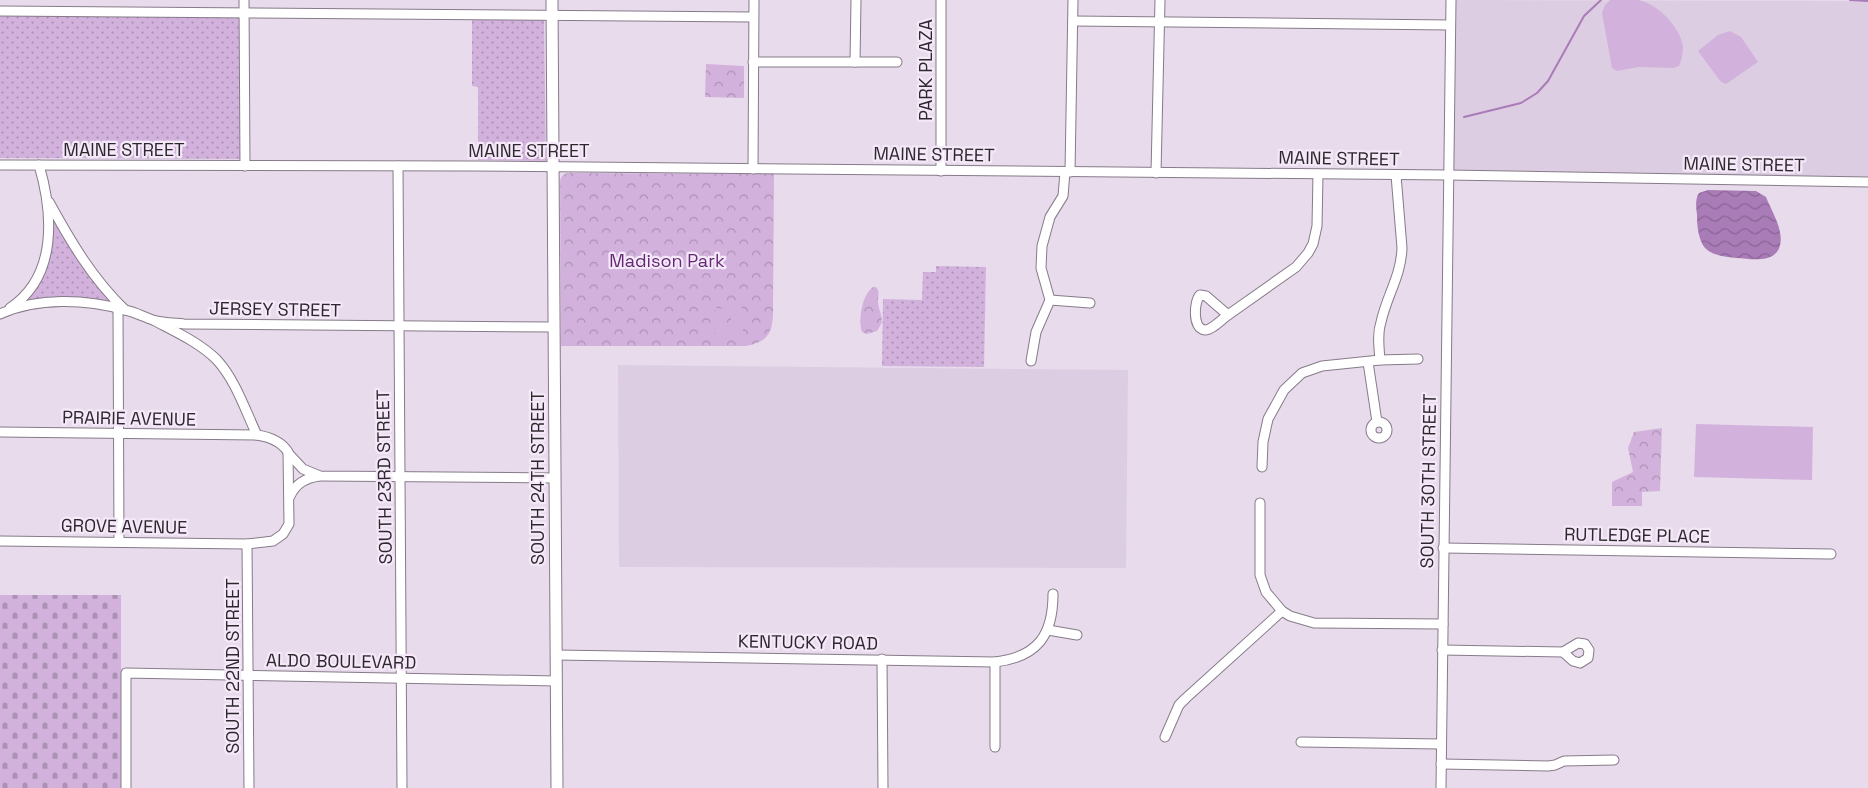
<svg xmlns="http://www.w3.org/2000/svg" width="1868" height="788" viewBox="0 0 1868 788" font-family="'Space Grotesk',sans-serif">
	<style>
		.built { fill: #ddcde2 }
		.grass { fill: url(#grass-dots) }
		.cemetery { fill: url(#cemetery-stones) }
		.park { fill: url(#park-crowns) }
		.pitch { fill: #d2b2dc }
		.water { fill: url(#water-waves) }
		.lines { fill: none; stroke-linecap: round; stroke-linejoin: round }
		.stream { stroke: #a97bb7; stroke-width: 2 }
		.minor-casing { stroke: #867b89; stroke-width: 11 }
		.major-casing { stroke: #867b89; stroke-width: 13 }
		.minor { stroke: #fff; stroke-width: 9 }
		.major { stroke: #fff; stroke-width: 11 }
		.labels { text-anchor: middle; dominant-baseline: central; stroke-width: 4.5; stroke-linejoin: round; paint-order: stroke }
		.street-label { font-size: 18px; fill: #2d282e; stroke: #f5e9f9 }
		.park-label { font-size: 18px; fill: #632974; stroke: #f5e9f9 }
	</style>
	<defs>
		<pattern id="grass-dots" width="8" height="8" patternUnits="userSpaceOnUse" patternTransform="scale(1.25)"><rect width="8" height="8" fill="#d2b2dc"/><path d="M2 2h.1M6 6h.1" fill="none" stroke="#ab91b3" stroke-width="1.8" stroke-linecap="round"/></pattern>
		<pattern id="cemetery-stones" width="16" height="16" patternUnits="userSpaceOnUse" patternTransform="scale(1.25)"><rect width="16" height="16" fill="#d2b2dc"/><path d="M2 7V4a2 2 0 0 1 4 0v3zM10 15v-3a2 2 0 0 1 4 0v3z" fill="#ab91b3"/></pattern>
		<pattern id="park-crowns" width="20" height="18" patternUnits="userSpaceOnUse" patternTransform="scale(1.25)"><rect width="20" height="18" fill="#d2b2dc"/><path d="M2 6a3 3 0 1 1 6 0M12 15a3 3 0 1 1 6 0" fill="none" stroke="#ab91b3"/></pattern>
		<pattern id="water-waves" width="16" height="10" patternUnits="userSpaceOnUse" patternTransform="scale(1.25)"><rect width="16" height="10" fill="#a97bb7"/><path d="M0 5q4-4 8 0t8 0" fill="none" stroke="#8a6595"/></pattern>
	</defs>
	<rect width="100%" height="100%" fill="#e8dbec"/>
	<g class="built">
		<path d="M 1451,0 L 1868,1 L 1868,185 L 1448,179 Z"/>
		<path d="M 618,365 L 1128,370 L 1126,568 L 619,567 Z"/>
	</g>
	<g class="grass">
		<path d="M 0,14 L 240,16 L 241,159 L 0,158 Z"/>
		<path d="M 472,16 L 544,17 L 546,161 L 478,160 L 478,87 L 472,86 Z"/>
		<path d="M 49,204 L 121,307 L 19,303 L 39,277 Z"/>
		<path d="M 936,266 L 986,267 L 984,367 L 882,366 L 883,299 L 922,300 L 923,272 L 936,272 Z"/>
	</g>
	<rect class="cemetery" x="0" y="595" width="121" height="193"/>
	<g class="park">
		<path d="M 706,64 L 744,66 L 744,98 L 705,97 Z"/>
		<path d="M 572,173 L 774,174 L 773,315 C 772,335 766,342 746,346 L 561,346 L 560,182 C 561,174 565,173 572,173 Z"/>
		<path d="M 873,287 L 876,287 C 881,293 877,296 878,303 C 880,316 886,319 877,331 L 867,334 L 862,332 C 858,319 862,295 873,287 Z"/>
		<path d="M 1662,428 L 1660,491 L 1642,492 L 1642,506 L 1612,506 L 1612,482 L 1633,472 L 1628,448 L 1634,432 Z"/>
	</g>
	<g class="pitch">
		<path d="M 1610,0 C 1619,0 1629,0 1638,0 C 1657,3 1680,27 1683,46 C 1683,53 1682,59 1679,66 L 1674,68 L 1638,67 L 1617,71 L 1612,68 L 1602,13 L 1605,5 Z"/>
		<path d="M 1730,31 L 1741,37 L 1758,62 L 1726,84 L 1721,82 L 1698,51 L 1718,35 Z"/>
		<path d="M 715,308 L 727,309 L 727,334 L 715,334 Z"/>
		<rect x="731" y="308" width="12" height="26"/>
		<path d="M 1696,424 L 1813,427 L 1812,480 L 1694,477 Z"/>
	</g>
	<path class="water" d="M 1708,190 L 1756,191 L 1766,197 C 1771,210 1784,230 1780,245 C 1776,264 1751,259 1737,258 C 1727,257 1713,256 1705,248 C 1698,239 1697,225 1697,215 C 1696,207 1695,199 1699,193 Z"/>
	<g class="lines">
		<g class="stream">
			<path d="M 1850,0 L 1868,1"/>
			<path d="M 1464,117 L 1521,103 L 1537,93 L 1548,81 L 1584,16 L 1601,0"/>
		</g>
		<g class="minor-casing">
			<g id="minor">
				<path d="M 244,0 L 245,166"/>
				<path d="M 941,0 L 941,171"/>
				<path d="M 0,11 L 753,17"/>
				<path d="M 1073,21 L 1450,25"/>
				<path d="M 753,62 L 897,62"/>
				<path d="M 855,62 L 856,0"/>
				<path d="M 0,165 L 475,166 L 1447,175 L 1868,182"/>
				<path d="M 398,166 L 402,788"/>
				<path d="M 753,169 L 754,0"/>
				<path d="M 1070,172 L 1073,0"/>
				<path d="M 1156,173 L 1160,0"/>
				<path d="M 49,202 C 71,242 92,278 125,310"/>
				<path d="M 1200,295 L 1206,296 L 1228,315 C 1222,319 1212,330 1205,330 C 1192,329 1194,301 1200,295 Z"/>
				<path d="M 1050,300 L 1090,303"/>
				<path d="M 10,308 C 58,276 53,213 39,165"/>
				<path d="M 118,308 L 119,542"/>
				<path d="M 0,314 C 37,297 86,299 125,310 C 135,312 144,317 153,320 C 163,323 174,323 184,324 L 554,327"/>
				<path d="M 1228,315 L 1296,267 L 1308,253 L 1313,244 L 1317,226 L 1318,174"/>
				<path d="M 1380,360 C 1379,347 1377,334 1381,322 C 1387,295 1401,276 1402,248 L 1396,175"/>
				<path d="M 1031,361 L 1036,332 L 1050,300 L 1041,268 L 1042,246 L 1050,217 L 1063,196 L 1065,172"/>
				<path d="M 1368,362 L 1377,422"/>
				<circle cx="1379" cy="430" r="8"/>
				<path d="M 0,432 L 257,435"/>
				<path d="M 288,453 L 303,469 L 320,476 L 554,478"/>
				<path d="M 1262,467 L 1263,442 L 1268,419 L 1284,390 L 1302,373 L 1322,366 L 1380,360 L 1418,359"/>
				<path d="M 290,496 C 296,483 306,478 319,476"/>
				<path d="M 1260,503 L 1260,575 L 1266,592 L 1282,611 L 1290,616 L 1314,623 L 1443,624"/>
				<path d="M 0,541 L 247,544 L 273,541 L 283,534 L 289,524 L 288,452 C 281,441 270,437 257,435 C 245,410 236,381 217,360 C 200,343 176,332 155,321"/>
				<path d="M 247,544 L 249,788"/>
				<path d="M 1443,548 L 1831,554"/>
				<path d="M 1048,630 L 1077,635"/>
				<path d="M 1578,643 L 1585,644 L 1589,650 L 1588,658 L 1580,663 L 1573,661 L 1563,652 Z"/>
				<path d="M 1442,650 L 1563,652"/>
				<path d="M 556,655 L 995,662 C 1037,657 1053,636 1053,594"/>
				<path d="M 882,659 L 883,788"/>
				<path d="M 995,662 L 995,747"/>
				<path d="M 1165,737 L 1179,705 L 1186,698 L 1282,611"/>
				<path d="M 1301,742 L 1441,744"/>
				<path d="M 1441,764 L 1548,766 L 1555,765 L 1564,761 L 1614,760"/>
				<path d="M 126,788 L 126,673 L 556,681"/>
				<path d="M 1441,788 L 1451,0"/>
			</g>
		</g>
		<g class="major-casing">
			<path id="major" d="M 552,0 L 557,788"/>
		</g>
		<use href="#minor" class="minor"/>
		<use href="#major" class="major"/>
	</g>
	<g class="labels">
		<g class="street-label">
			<text transform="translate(925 70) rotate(-90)">PARK PLAZA</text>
			<text x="124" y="149">MAINE STREET</text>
			<text x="529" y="150">MAINE STREET</text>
			<text transform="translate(934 154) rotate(1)">MAINE STREET</text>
			<text transform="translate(1339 158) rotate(1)">MAINE STREET</text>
			<text transform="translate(1744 164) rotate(1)">MAINE STREET</text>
			<text transform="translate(275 309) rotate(1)">JERSEY STREET</text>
			<text transform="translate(129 418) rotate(1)">PRAIRIE AVENUE</text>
			<text transform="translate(384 477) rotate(-91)">SOUTH 23RD STREET</text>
			<text transform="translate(537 478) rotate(-90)">SOUTH 24TH STREET</text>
			<text transform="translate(1428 481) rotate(-89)">SOUTH 30TH STREET</text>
			<text transform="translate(124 526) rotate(1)">GROVE AVENUE</text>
			<text transform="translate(1637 535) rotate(1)">RUTLEDGE PLACE</text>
			<text transform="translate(808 642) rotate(1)">KENTUCKY ROAD</text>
			<text transform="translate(341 661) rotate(1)">ALDO BOULEVARD</text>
			<text transform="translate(232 666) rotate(-90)">SOUTH 22ND STREET</text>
		</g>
		<g class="park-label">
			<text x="667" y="260">Madison Park</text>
		</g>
	</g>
</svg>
